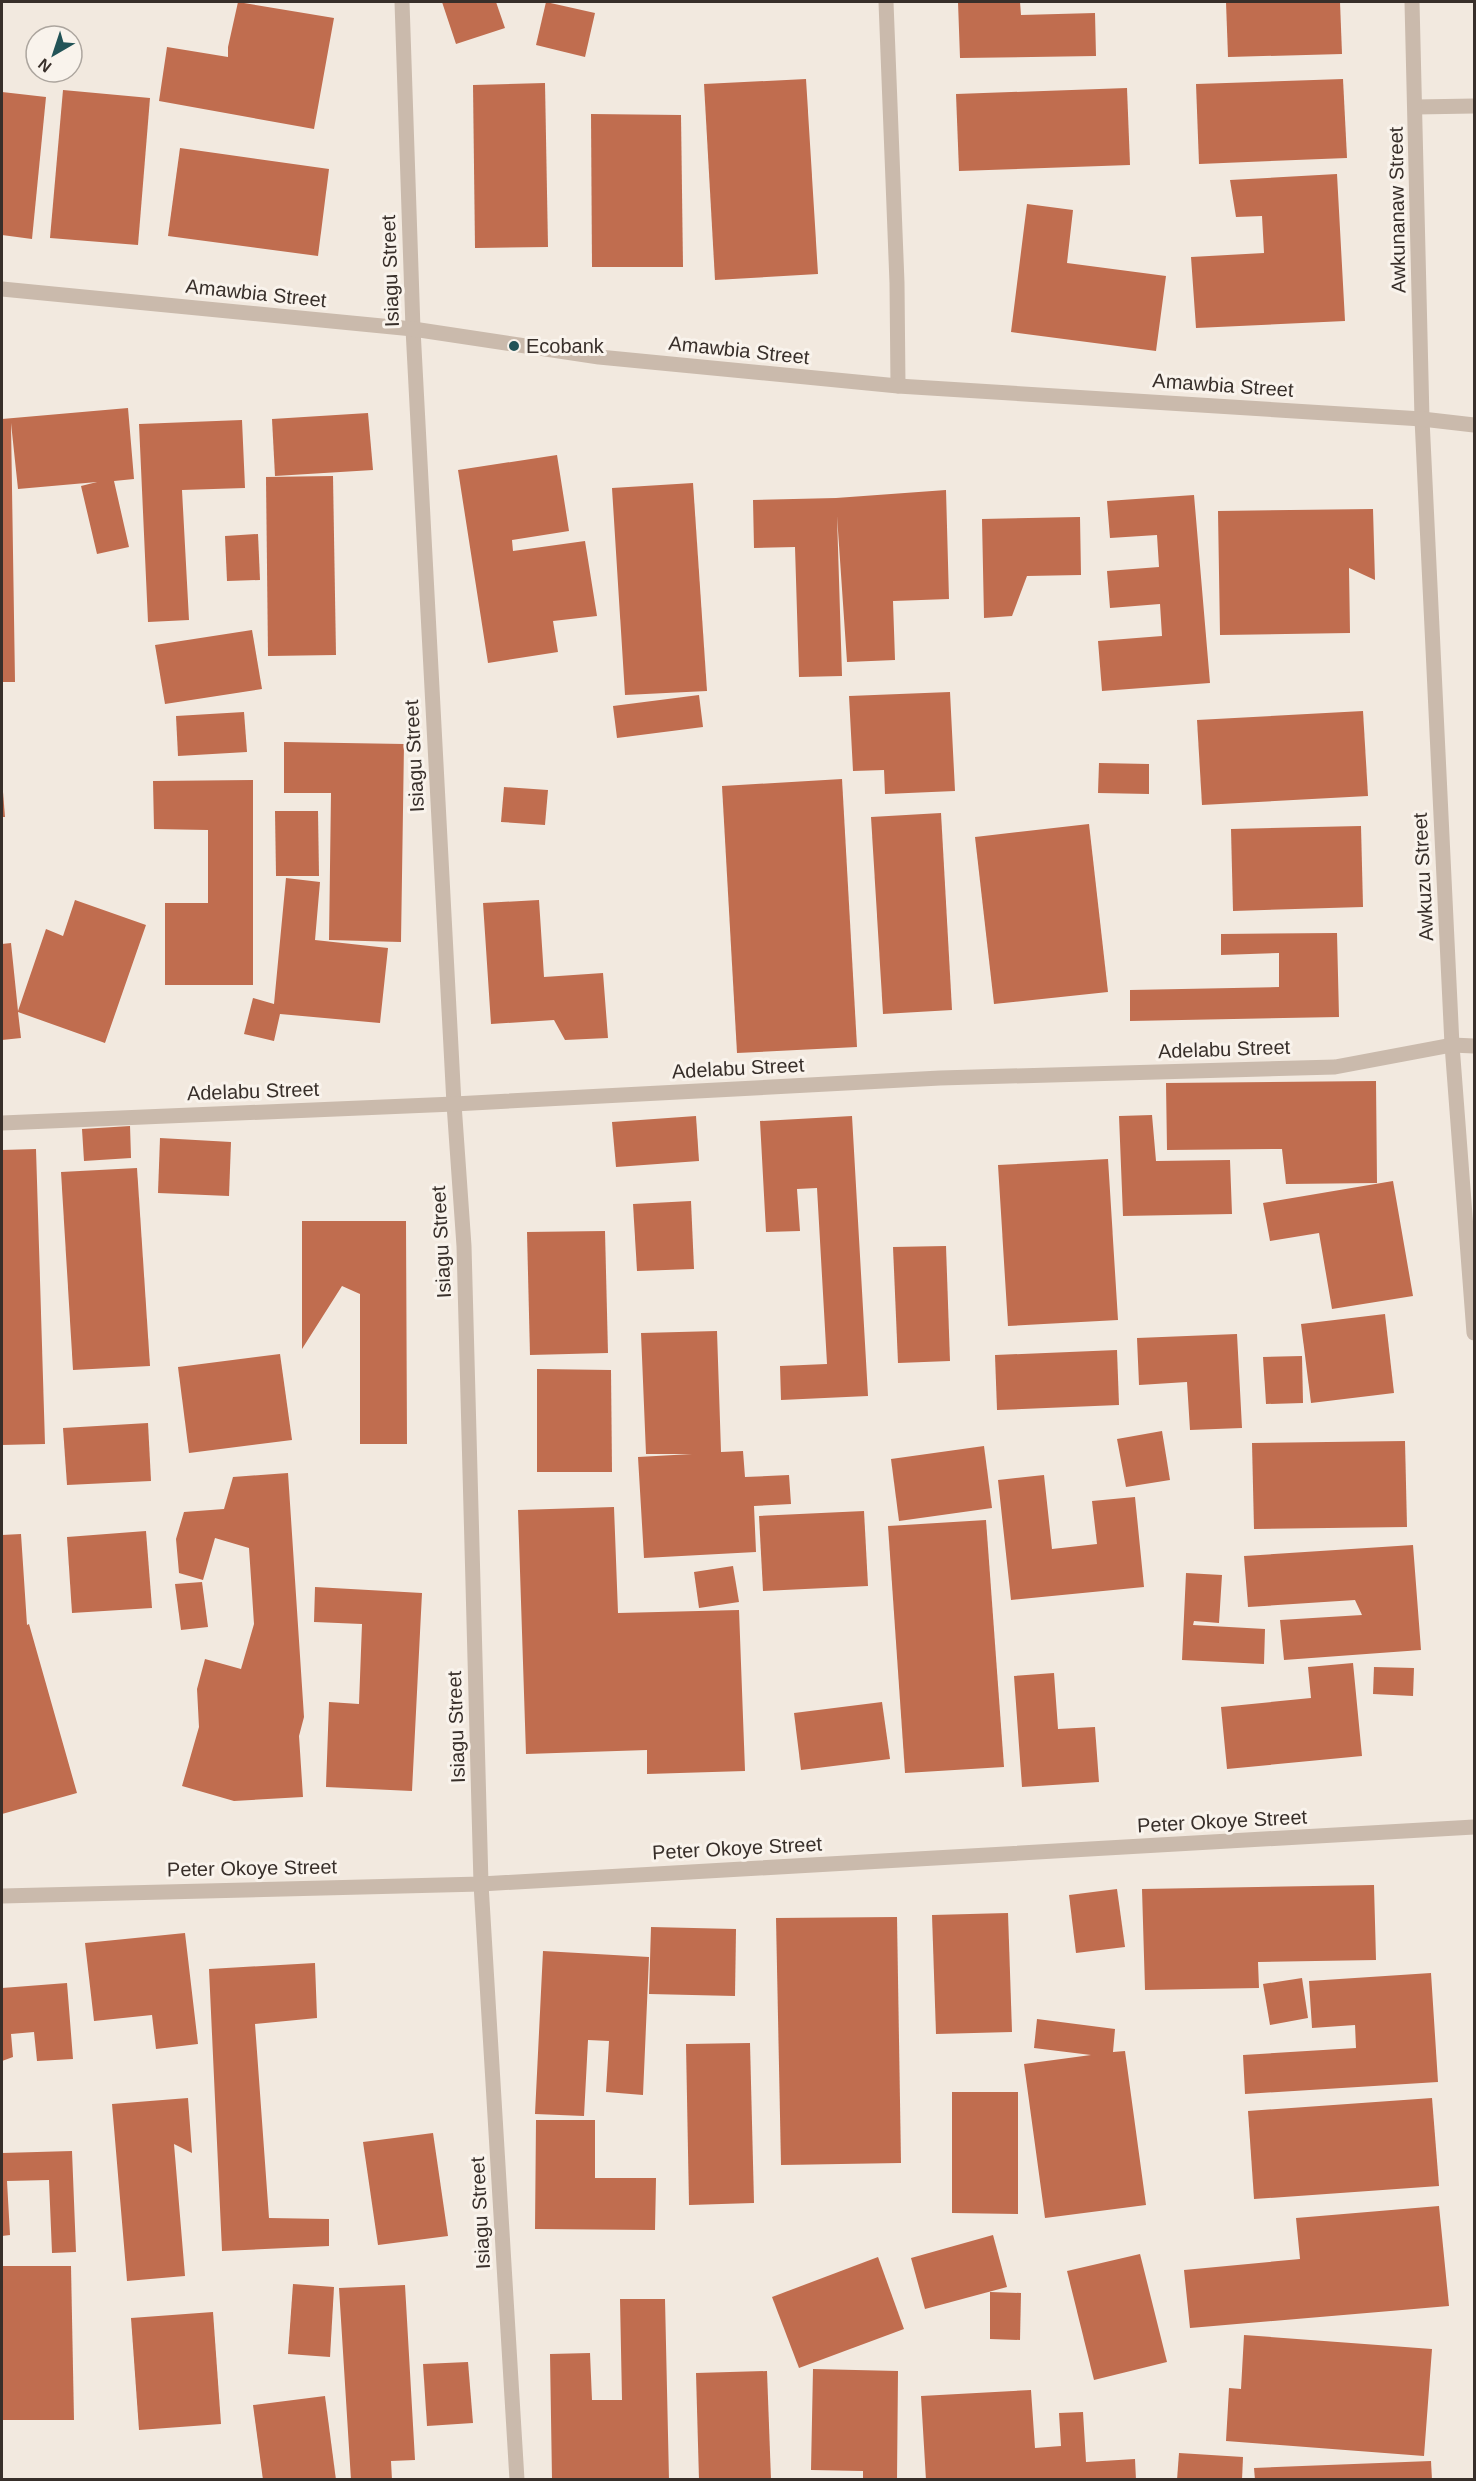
<svg xmlns="http://www.w3.org/2000/svg" width="1476" height="2481" viewBox="0 0 1476 2481" font-family="Arial,sans-serif">
	<style>
		.building { fill: #c06d4f }
		.lines { fill: none; stroke-linecap: round; stroke-linejoin: round }
		.minor { stroke: #cabaac; stroke-width: 15 }
		.tertiary { stroke: #cabaac; stroke-width: 15 }
		.poi-dot { fill: #225357; stroke: #f9f3ec; stroke-width: 2 }
		.labels { text-anchor: middle; dominant-baseline: central; stroke-width: 6; stroke-linejoin: round; paint-order: stroke }
		.street-label { font-size: 20px; fill: #382f2a; stroke: #f9f3ec }
		.poi-label { font-size: 20px; fill: #382f2a; stroke: #f9f3ec; text-anchor: start }
	</style>
	<rect width="100%" height="100%" fill="#f2e9df"/>
	<g class="building">
		<path d="M 238,2 L 334,18 L 314,129 L 159,101 L 167,47 L 228,57 L 228,47 Z"/>
		<path d="M 442,2 L 496,2 L 505,28 L 456,44 Z"/>
		<path d="M 546,2 L 595,13 L 585,57 L 536,45 Z"/>
		<path d="M 958,2 L 1020,2 L 1021,15 L 1095,13 L 1096,56 L 960,58 Z"/>
		<path d="M 1226,2 L 1340,2 L 1342,54 L 1228,57 Z"/>
		<path d="M 806,79 L 818,274 L 715,280 L 704,84 Z"/>
		<path d="M 1343,79 L 1347,158 L 1199,164 L 1196,84 Z"/>
		<path d="M 545,83 L 548,247 L 475,248 L 473,85 Z"/>
		<path d="M 1127,88 L 1130,165 L 959,171 L 956,94 Z"/>
		<path d="M 63,90 L 150,98 L 138,245 L 50,238 Z"/>
		<path d="M 2,92 L 46,97 L 32,239 L 2,235 Z"/>
		<path d="M 591,114 L 681,115 L 683,267 L 592,267 Z"/>
		<path d="M 180,148 L 329,169 L 318,256 L 168,236 Z"/>
		<path d="M 1337,174 L 1345,321 L 1196,328 L 1191,257 L 1264,253 L 1262,216 L 1236,217 L 1230,180 Z"/>
		<path d="M 1027,204 L 1073,210 L 1067,263 L 1166,276 L 1156,351 L 1011,332 Z"/>
		<path d="M 128,408 L 134,479 L 114,481 L 129,547 L 97,554 L 81,486 L 97,482 L 18,489 L 11,423 L 15,682 L 2,682 L 2,419 Z"/>
		<path d="M 368,413 L 373,470 L 275,476 L 272,419 Z"/>
		<path d="M 242,420 L 245,488 L 182,490 L 189,620 L 148,622 L 139,424 Z"/>
		<path d="M 557,455 L 569,531 L 512,540 L 513,551 L 585,541 L 597,616 L 553,621 L 558,652 L 488,663 L 458,470 Z"/>
		<path d="M 333,476 L 336,655 L 268,656 L 266,477 Z"/>
		<path d="M 693,483 L 707,691 L 625,695 L 612,488 Z"/>
		<path d="M 946,490 L 949,599 L 893,601 L 895,660 L 847,662 L 837,516 L 842,676 L 799,677 L 795,547 L 754,548 L 753,500 L 836,498 Z"/>
		<path d="M 1194,495 L 1210,683 L 1102,691 L 1098,641 L 1162,636 L 1160,604 L 1110,608 L 1107,571 L 1159,567 L 1157,535 L 1110,538 L 1107,501 Z"/>
		<path d="M 1373,509 L 1375,580 L 1349,568 L 1350,633 L 1220,635 L 1218,511 Z"/>
		<path d="M 1080,517 L 1081,575 L 1027,576 L 1012,616 L 984,618 L 982,519 Z"/>
		<path d="M 258,534 L 260,580 L 227,581 L 225,536 Z"/>
		<path d="M 252,630 L 262,689 L 165,704 L 155,645 Z"/>
		<path d="M 950,692 L 955,791 L 885,794 L 884,770 L 853,771 L 849,696 Z"/>
		<path d="M 699,695 L 703,727 L 617,738 L 613,706 Z"/>
		<path d="M 1363,711 L 1368,796 L 1202,805 L 1197,720 Z"/>
		<path d="M 244,712 L 247,752 L 178,756 L 176,716 Z"/>
		<path d="M 284,742 L 404,744 L 401,942 L 329,940 L 331,793 L 284,793 Z"/>
		<path d="M 1099,763 L 1149,764 L 1149,794 L 1098,793 Z"/>
		<path d="M 842,779 L 857,1047 L 737,1053 L 722,786 Z"/>
		<path d="M 253,780 L 253,985 L 165,985 L 165,903 L 208,903 L 208,830 L 154,829 L 153,781 Z"/>
		<path d="M 504,787 L 548,790 L 545,825 L 501,822 Z"/>
		<path d="M 2,792 L 3,792 L 5,817 L 2,817 Z"/>
		<path d="M 275,811 L 318,811 L 319,876 L 276,876 Z"/>
		<path d="M 941,813 L 952,1010 L 883,1014 L 871,817 Z"/>
		<path d="M 1089,824 L 1108,992 L 994,1004 L 975,837 Z"/>
		<path d="M 1361,826 L 1363,907 L 1233,911 L 1231,829 Z"/>
		<path d="M 286,878 L 320,882 L 315,940 L 388,948 L 380,1023 L 280,1014 L 274,1041 L 244,1034 L 253,998 L 274,1004 Z"/>
		<path d="M 75,900 L 146,925 L 105,1043 L 18,1012 L 21,1038 L 2,1040 L 2,944 L 11,943 L 18,1011 L 46,929 L 63,936 Z"/>
		<path d="M 539,900 L 544,977 L 603,973 L 608,1038 L 565,1040 L 554,1020 L 491,1024 L 483,903 Z"/>
		<path d="M 1337,933 L 1339,1017 L 1130,1021 L 1130,990 L 1279,987 L 1279,953 L 1221,955 L 1221,934 Z"/>
		<path d="M 1376,1081 L 1377,1183 L 1286,1184 L 1282,1149 L 1167,1150 L 1166,1083 Z"/>
		<path d="M 1152,1115 L 1156,1161 L 1230,1160 L 1232,1214 L 1123,1216 L 1119,1116 Z"/>
		<path d="M 696,1116 L 699,1161 L 616,1167 L 612,1122 Z"/>
		<path d="M 852,1116 L 868,1396 L 781,1400 L 780,1366 L 827,1364 L 817,1188 L 797,1189 L 800,1231 L 766,1232 L 760,1121 Z"/>
		<path d="M 130,1126 L 131,1158 L 84,1161 L 82,1129 Z"/>
		<path d="M 160,1138 L 231,1142 L 229,1196 L 158,1193 Z"/>
		<path d="M 36,1149 L 45,1444 L 2,1445 L 2,1150 Z"/>
		<path d="M 1108,1159 L 1118,1320 L 1008,1326 L 998,1165 Z"/>
		<path d="M 137,1168 L 150,1366 L 73,1370 L 61,1172 Z"/>
		<path d="M 1393,1181 L 1413,1296 L 1332,1309 L 1319,1233 L 1270,1241 L 1263,1203 Z"/>
		<path d="M 691,1201 L 694,1269 L 637,1271 L 633,1204 Z"/>
		<path d="M 302,1221 L 406,1221 L 407,1444 L 360,1444 L 360,1294 L 342,1286 L 302,1349 Z"/>
		<path d="M 605,1231 L 608,1353 L 530,1355 L 527,1232 Z"/>
		<path d="M 946,1246 L 950,1361 L 898,1363 L 893,1247 Z"/>
		<path d="M 1385,1314 L 1394,1393 L 1311,1403 L 1301,1324 Z"/>
		<path d="M 717,1331 L 721,1452 L 743,1451 L 745,1477 L 789,1475 L 791,1504 L 754,1506 L 756,1552 L 644,1558 L 638,1457 L 692,1454 L 646,1454 L 641,1333 Z"/>
		<path d="M 1237,1334 L 1242,1428 L 1190,1430 L 1187,1382 L 1139,1385 L 1137,1338 Z"/>
		<path d="M 1117,1350 L 1119,1405 L 997,1410 L 995,1355 Z"/>
		<path d="M 280,1354 L 292,1440 L 189,1453 L 178,1367 Z"/>
		<path d="M 1302,1356 L 1303,1403 L 1266,1404 L 1263,1357 Z"/>
		<path d="M 537,1369 L 611,1370 L 612,1472 L 537,1472 Z"/>
		<path d="M 148,1423 L 151,1481 L 67,1485 L 63,1428 Z"/>
		<path d="M 1162,1431 L 1170,1480 L 1126,1487 L 1117,1439 Z"/>
		<path d="M 1405,1441 L 1407,1527 L 1254,1529 L 1252,1443 Z"/>
		<path d="M 984,1446 L 992,1508 L 899,1521 L 891,1459 Z"/>
		<path d="M 288,1473 L 304,1717 L 299,1736 L 303,1797 L 234,1801 L 182,1786 L 199,1727 L 197,1689 L 205,1659 L 241,1669 L 254,1624 L 249,1548 L 215,1538 L 203,1580 L 179,1573 L 176,1539 L 184,1512 L 224,1509 L 233,1477 Z"/>
		<path d="M 1044,1475 L 1052,1549 L 1097,1544 L 1092,1501 L 1135,1497 L 1144,1587 L 1011,1600 L 998,1480 Z"/>
		<path d="M 614,1507 L 618,1613 L 739,1610 L 745,1771 L 647,1774 L 647,1750 L 526,1754 L 518,1510 Z"/>
		<path d="M 864,1511 L 868,1586 L 763,1591 L 759,1516 Z"/>
		<path d="M 986,1520 L 1004,1767 L 905,1773 L 888,1526 Z"/>
		<path d="M 146,1531 L 152,1608 L 72,1613 L 67,1537 Z"/>
		<path d="M 21,1534 L 27,1625 L 29,1624 L 77,1793 L 2,1814 L 2,1535 Z"/>
		<path d="M 1413,1545 L 1421,1650 L 1284,1660 L 1280,1620 L 1362,1615 L 1355,1600 L 1248,1607 L 1244,1556 Z"/>
		<path d="M 733,1566 L 739,1602 L 699,1608 L 694,1572 Z"/>
		<path d="M 1186,1573 L 1222,1575 L 1219,1623 L 1194,1621 L 1193,1625 L 1265,1629 L 1264,1664 L 1182,1660 Z"/>
		<path d="M 202,1582 L 208,1627 L 181,1630 L 175,1584 Z"/>
		<path d="M 315,1587 L 422,1593 L 412,1791 L 326,1787 L 329,1702 L 359,1704 L 362,1624 L 314,1622 Z"/>
		<path d="M 1353,1663 L 1362,1756 L 1227,1769 L 1221,1707 L 1311,1698 L 1308,1667 Z"/>
		<path d="M 1374,1667 L 1414,1668 L 1413,1696 L 1373,1694 Z"/>
		<path d="M 1054,1673 L 1058,1729 L 1095,1727 L 1099,1782 L 1022,1787 L 1014,1676 Z"/>
		<path d="M 882,1702 L 890,1759 L 801,1770 L 794,1713 Z"/>
		<path d="M 1374,1885 L 1376,1960 L 1258,1962 L 1259,1988 L 1145,1990 L 1142,1889 Z"/>
		<path d="M 1117,1889 L 1125,1947 L 1076,1953 L 1069,1895 Z"/>
		<path d="M 1008,1913 L 1012,2032 L 936,2034 L 932,1915 Z"/>
		<path d="M 897,1917 L 901,2163 L 781,2165 L 776,1918 Z"/>
		<path d="M 651,1927 L 736,1929 L 735,1996 L 649,1994 Z"/>
		<path d="M 185,1933 L 198,2044 L 156,2049 L 152,2015 L 94,2021 L 85,1943 Z"/>
		<path d="M 543,1951 L 649,1957 L 643,2095 L 606,2092 L 609,2041 L 588,2040 L 584,2116 L 535,2114 Z"/>
		<path d="M 315,1963 L 317,2018 L 255,2024 L 269,2218 L 329,2219 L 329,2246 L 222,2251 L 209,1969 Z"/>
		<path d="M 1431,1973 L 1438,2082 L 1245,2094 L 1243,2055 L 1356,2048 L 1355,2025 L 1312,2028 L 1309,1981 Z"/>
		<path d="M 1302,1978 L 1308,2018 L 1270,2025 L 1263,1984 Z"/>
		<path d="M 67,1983 L 73,2059 L 37,2061 L 34,2032 L 11,2034 L 13,2057 L 2,2061 L 2,1988 Z"/>
		<path d="M 1037,2019 L 1115,2029 L 1113,2052 L 1125,2051 L 1146,2205 L 1045,2218 L 1024,2064 L 1091,2055 L 1034,2048 Z"/>
		<path d="M 750,2043 L 754,2203 L 689,2205 L 686,2044 Z"/>
		<path d="M 952,2092 L 1018,2092 L 1018,2214 L 952,2213 Z"/>
		<path d="M 188,2098 L 192,2153 L 174,2144 L 185,2276 L 127,2281 L 112,2104 Z"/>
		<path d="M 1432,2098 L 1439,2186 L 1254,2199 L 1248,2111 Z"/>
		<path d="M 536,2120 L 595,2120 L 595,2178 L 656,2178 L 655,2230 L 535,2229 Z"/>
		<path d="M 433,2133 L 448,2236 L 378,2245 L 363,2142 Z"/>
		<path d="M 72,2151 L 76,2252 L 52,2253 L 49,2180 L 7,2181 L 10,2235 L 2,2236 L 2,2153 Z"/>
		<path d="M 1439,2206 L 1449,2306 L 1190,2328 L 1184,2270 L 1300,2259 L 1296,2218 Z"/>
		<path d="M 993,2235 L 1007,2287 L 925,2309 L 911,2258 Z"/>
		<path d="M 1140,2254 L 1167,2362 L 1094,2380 L 1067,2271 Z"/>
		<path d="M 878,2257 L 904,2329 L 799,2368 L 772,2297 Z"/>
		<path d="M 2,2266 L 71,2266 L 74,2420 L 2,2420 Z"/>
		<path d="M 293,2284 L 334,2287 L 330,2357 L 288,2354 Z"/>
		<path d="M 405,2285 L 415,2460 L 391,2461 L 392,2480 L 351,2480 L 339,2288 Z"/>
		<path d="M 990,2292 L 1021,2293 L 1020,2340 L 990,2339 Z"/>
		<path d="M 620,2299 L 665,2299 L 669,2480 L 552,2480 L 550,2354 L 590,2353 L 592,2400 L 622,2400 Z"/>
		<path d="M 213,2312 L 221,2424 L 139,2430 L 131,2318 Z"/>
		<path d="M 1244,2335 L 1432,2349 L 1424,2456 L 1226,2441 L 1229,2388 L 1241,2389 Z"/>
		<path d="M 468,2362 L 473,2423 L 427,2426 L 423,2364 Z"/>
		<path d="M 813,2369 L 898,2371 L 897,2480 L 863,2480 L 863,2471 L 811,2470 Z"/>
		<path d="M 767,2371 L 771,2480 L 699,2480 L 696,2373 Z"/>
		<path d="M 1031,2390 L 1035,2448 L 1061,2446 L 1059,2413 L 1083,2412 L 1086,2462 L 1135,2459 L 1136,2480 L 926,2480 L 921,2396 Z"/>
		<path d="M 325,2396 L 336,2480 L 263,2480 L 253,2405 Z"/>
		<path d="M 1179,2453 L 1243,2457 L 1242,2480 L 1177,2480 Z"/>
		<path d="M 1431,2461 L 1432,2480 L 1255,2480 L 1254,2468 Z"/>
	</g>
	<g class="lines">
		<g class="minor">
			<path d="M 402,2 L 413,329 L 454,1104 L 464,1246 L 481,1884 L 517,2480"/>
			<path d="M 886,2 L 897,283 L 898,386"/>
			<path d="M 1416,107 L 1474,106"/>
			<path d="M 1422,419 L 1452,1045 L 1474,1333"/>
			<path d="M 2,1123 L 454,1104 L 940,1078 L 1335,1067 L 1452,1045 L 1474,1046"/>
			<path d="M 2,1896 L 481,1884 L 1474,1827"/>
		</g>
		<g class="tertiary">
			<path d="M 1412,2 L 1422,419"/>
			<path d="M 2,289 L 413,329 L 599,357 L 898,386 L 1422,419 L 1474,425"/>
		</g>
	</g>
	<circle class="poi-dot" cx="514" cy="346" r="6"/>
	<g class="labels">
		<g class="street-label">
			<text transform="translate(1397 210) rotate(-91)">Awkunanaw Street</text>
			<text transform="translate(390 271) rotate(-92)">Isiagu Street</text>
			<text transform="translate(256 293) rotate(6)">Amawbia Street</text>
			<text transform="translate(739 350) rotate(6)">Amawbia Street</text>
			<text transform="translate(1223 385) rotate(4)">Amawbia Street</text>
			<text transform="translate(414 756) rotate(-93)">Isiagu Street</text>
			<text transform="translate(1423 877) rotate(-93)">Awkuzu Street</text>
			<text transform="translate(1224 1049) rotate(-2)">Adelabu Street</text>
			<text transform="translate(738 1068) rotate(-3)">Adelabu Street</text>
			<text transform="translate(253 1091) rotate(-2)">Adelabu Street</text>
			<text transform="translate(441 1242) rotate(-93)">Isiagu Street</text>
			<text transform="translate(456 1727) rotate(-92)">Isiagu Street</text>
			<text transform="translate(1222 1821) rotate(-3)">Peter Okoye Street</text>
			<text transform="translate(737 1848) rotate(-3)">Peter Okoye Street</text>
			<text transform="translate(252 1868) rotate(-1)">Peter Okoye Street</text>
			<text transform="translate(480 2213) rotate(-93)">Isiagu Street</text>
		</g>
		<g class="poi-label">
			<text x="526" y="346">Ecobank</text>
		</g>
	</g>
	<rect width="1476" height="2481" fill="none" stroke="#382f2a" stroke-width="6"/>
	<g transform="translate(54 54) rotate(219)"><circle r="28" fill="#f9f3ec" stroke="#aca59e" stroke-width="1.5"/>
	<path d="M0-4.5L10 22L0 15L-10 22Z" fill="#225357"/>
	<text y="-9" font-size="16" font-weight="bold" text-anchor="middle" fill="#382f2a">N</text>
	</g>
</svg>
